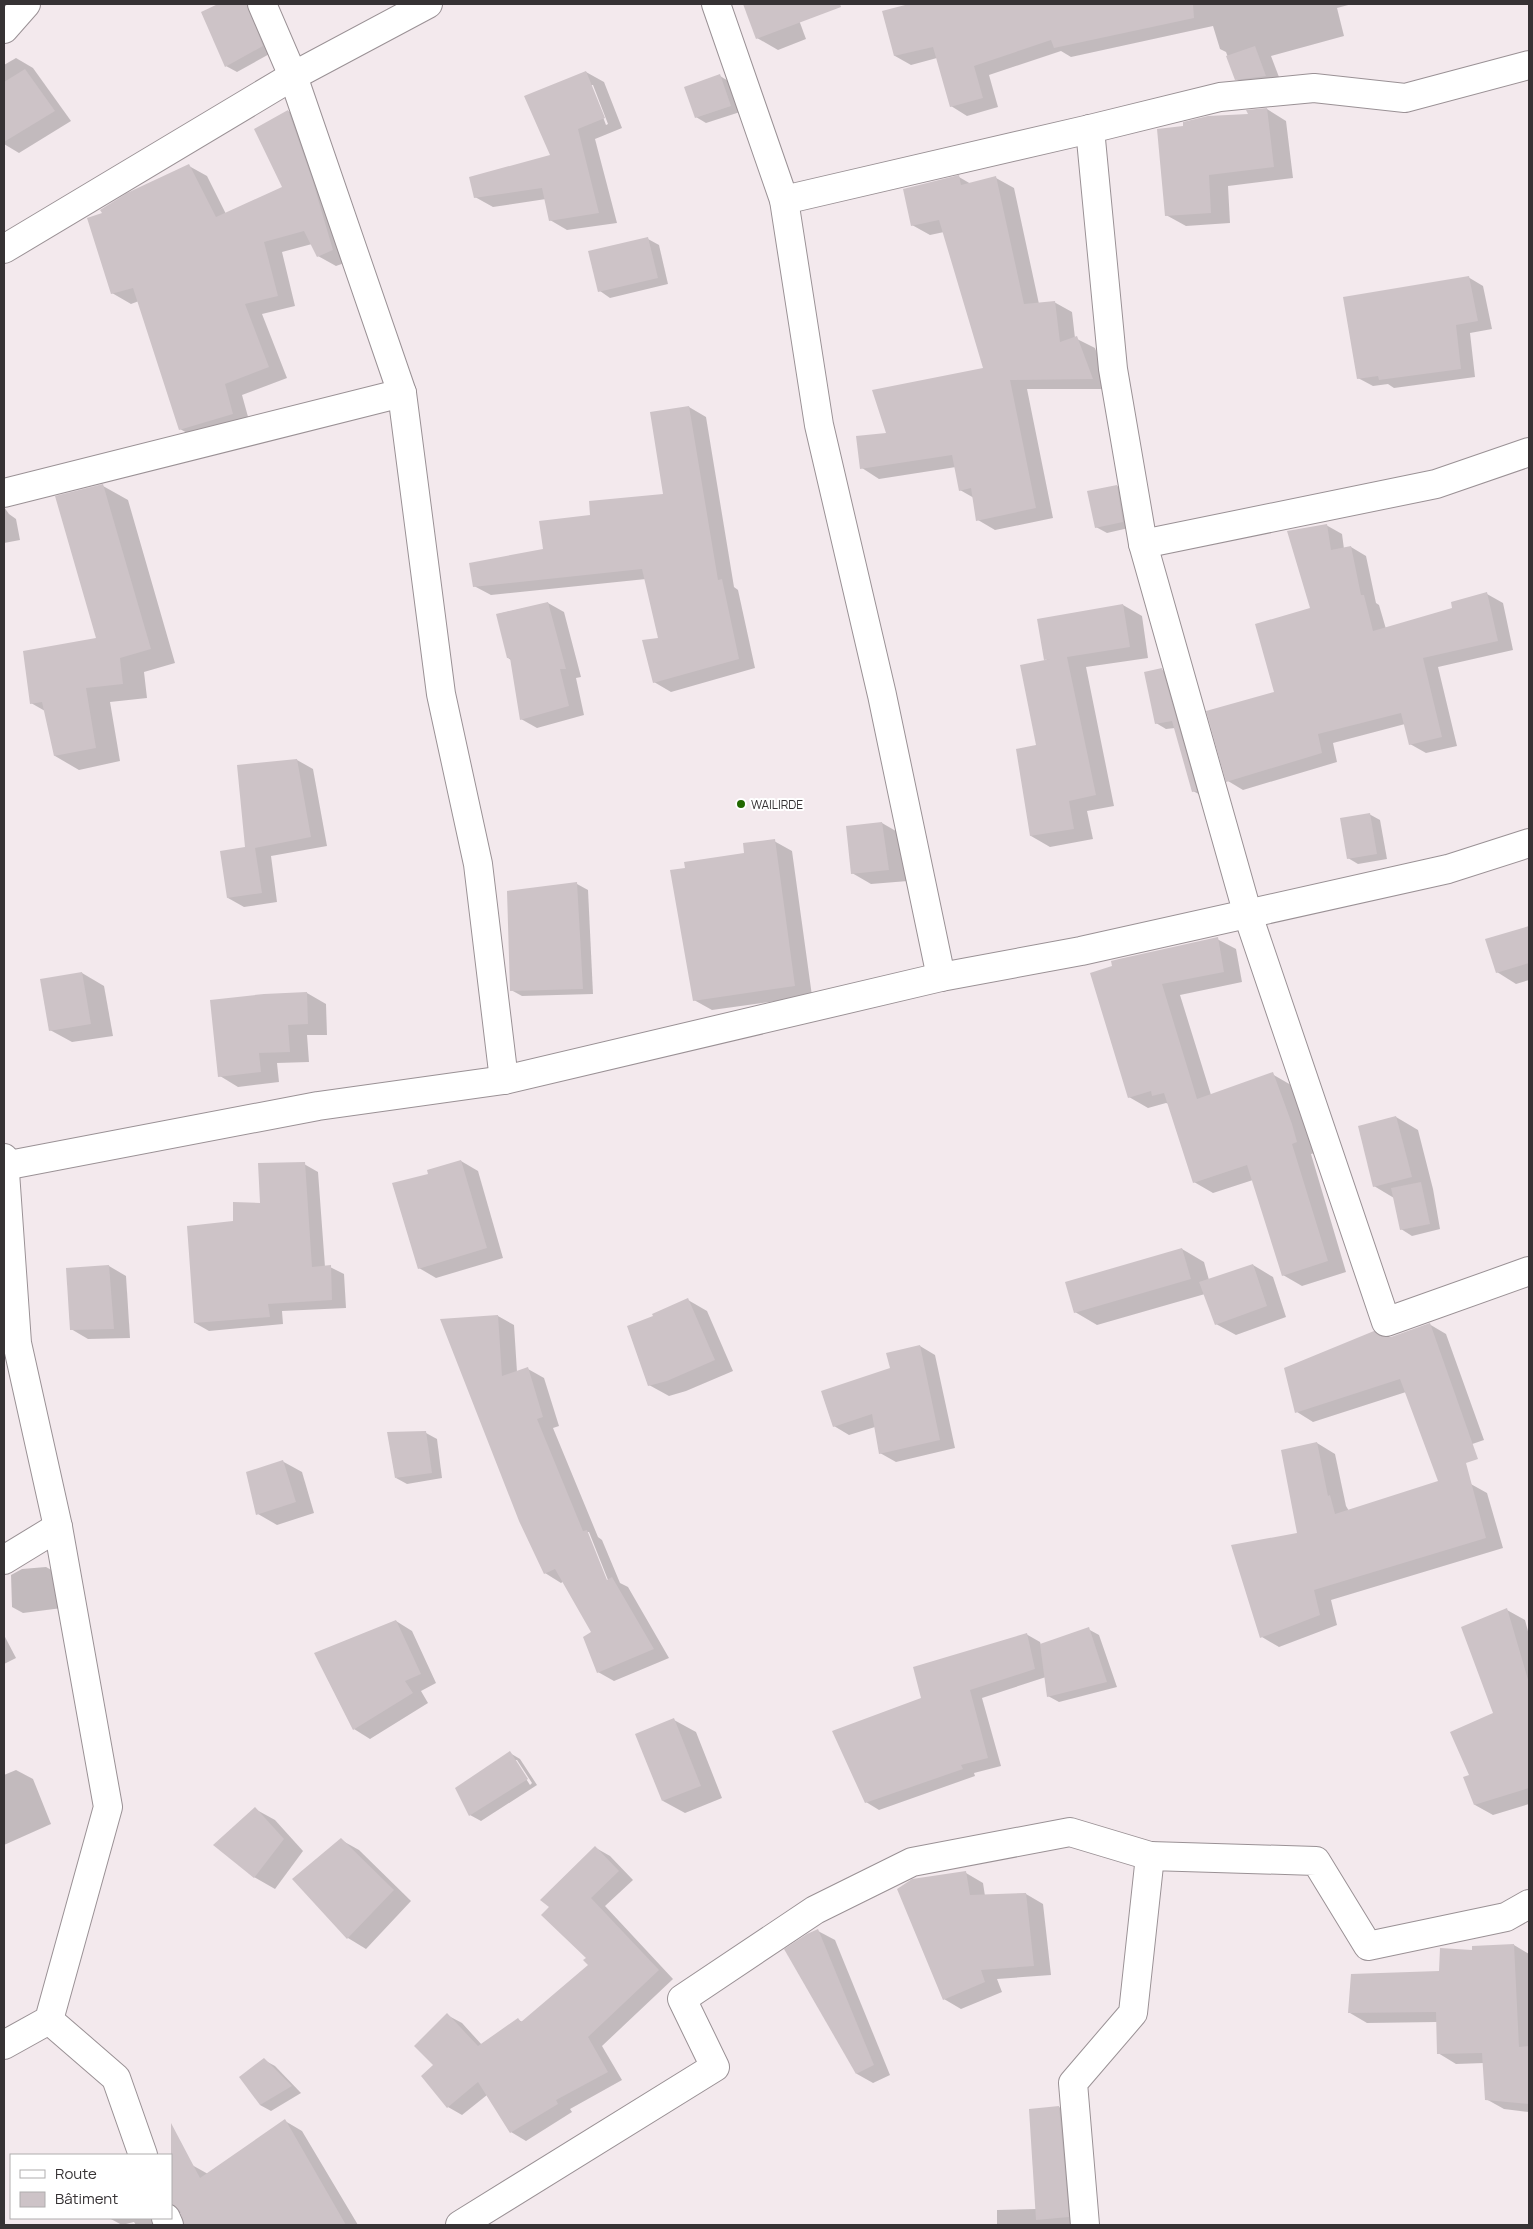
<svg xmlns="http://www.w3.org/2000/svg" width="1533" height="2229" viewBox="0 0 1533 2229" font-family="Manrope,sans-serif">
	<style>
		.shadow { fill: #0003; fill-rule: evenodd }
		.building { fill: #cdc3c7 }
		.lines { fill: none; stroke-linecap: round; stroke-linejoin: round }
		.minor-casing { stroke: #9a9195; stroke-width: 30 }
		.minor { stroke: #fff; stroke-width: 28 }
		.poi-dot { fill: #216800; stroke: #fff; stroke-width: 2 }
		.labels { text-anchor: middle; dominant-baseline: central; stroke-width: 4; stroke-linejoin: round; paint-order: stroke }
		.poi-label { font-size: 12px; fill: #363234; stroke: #fff; text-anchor: start }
	</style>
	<rect width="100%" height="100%" fill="#f3e9ed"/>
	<g class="shadow">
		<path d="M 221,4 L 258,4 L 273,52 L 237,72 L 226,66 L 202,13 Z"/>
		<path d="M 744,4 L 793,4 L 806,39 L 778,50 L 757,38 Z"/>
		<path d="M 914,4 L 1352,4 L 1337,8 L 1344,36 L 1271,56 L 1282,85 L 1252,88 L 1236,79 L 1226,52 L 1220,49 L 1213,26 L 1071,57 L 1061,51 L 989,75 L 998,107 L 967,116 L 951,106 L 937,58 L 911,65 L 895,56 L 883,12 Z"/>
		<path d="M 16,58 L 33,68 L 71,121 L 19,153 L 4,144 L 4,65 Z"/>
		<path d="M 586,72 L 604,82 L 622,128 L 595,139 L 617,223 L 567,230 L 550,220 L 546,199 L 493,207 L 475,197 L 552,156 ZM 591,85 L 593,85 L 608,124 L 606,125 Z"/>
		<path d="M 720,76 L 730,82 L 740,112 L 706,123 L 696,117 Z"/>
		<path d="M 1267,109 L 1286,121 L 1293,178 L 1228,186 L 1230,223 L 1186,226 L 1166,215 L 1185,127 L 1250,115 Z"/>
		<path d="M 288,111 L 306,121 L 350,261 L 336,266 L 318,256 L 312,244 L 282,252 L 295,306 L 262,314 L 287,378 L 242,395 L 250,424 L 198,439 L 180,429 L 139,301 L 131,304 L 112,293 L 104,214 L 189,166 L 207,176 L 226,214 L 284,187 Z"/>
		<path d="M 959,177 L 971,184 L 996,178 L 1014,188 L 1039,304 L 1054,302 L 1072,312 L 1075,338 L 1095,348 L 1110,389 L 1027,389 L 1053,518 L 995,530 L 978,520 L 974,498 L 960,490 L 956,467 L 879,479 L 862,468 L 887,434 L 985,369 L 944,232 L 930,235 L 912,225 Z"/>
		<path d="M 648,239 L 659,245 L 668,284 L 610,298 L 600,291 Z"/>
		<path d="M 1468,277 L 1483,286 L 1492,329 L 1470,333 L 1475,377 L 1394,388 L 1388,384 L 1373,386 L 1358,378 Z"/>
		<path d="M 689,407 L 706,417 L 734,587 L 738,590 L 755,668 L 671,692 L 654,682 L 659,639 L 646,579 L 491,595 L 474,586 L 544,550 L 592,516 L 665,495 Z"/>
		<path d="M 103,486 L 128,500 L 175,663 L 144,672 L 147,698 L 110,702 L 120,761 L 79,770 L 55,756 L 45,711 L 31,703 L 98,639 Z"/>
		<path d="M 1117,486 L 1127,492 L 1133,527 L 1107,533 L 1096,527 Z"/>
		<path d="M 4,492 L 4,507 L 9,514 L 16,519 L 20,540 L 4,543 Z"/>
		<path d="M 1326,525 L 1342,534 L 1344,549 L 1351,547 L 1366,556 L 1376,603 L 1379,605 L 1386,629 L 1454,609 L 1487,594 L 1503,603 L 1513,650 L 1438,667 L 1457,746 L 1426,753 L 1410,744 L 1405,724 L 1333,743 L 1337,762 L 1243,790 L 1228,781 L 1276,693 L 1312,609 Z"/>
		<path d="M 548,603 L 564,612 L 581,677 L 576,678 L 584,715 L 537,728 L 521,719 L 511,660 L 508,658 L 498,614 Z"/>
		<path d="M 1123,605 L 1142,616 L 1148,658 L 1086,667 L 1114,806 L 1087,811 L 1093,839 L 1050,847 L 1031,836 L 1038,746 L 1048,661 L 1046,659 Z"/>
		<path d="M 1162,670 L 1172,676 L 1204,797 L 1193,791 L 1175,728 L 1166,729 L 1156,723 Z"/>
		<path d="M 297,760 L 313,769 L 327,846 L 271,856 L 277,902 L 244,907 L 228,898 L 247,848 Z"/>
		<path d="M 1369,814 L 1380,820 L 1387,859 L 1358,864 L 1348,858 Z"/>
		<path d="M 882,823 L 901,834 L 908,881 L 871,884 L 852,873 L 848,827 Z"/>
		<path d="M 774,841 L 792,851 L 812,996 L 712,1010 L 694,1000 L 686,869 L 745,854 Z"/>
		<path d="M 577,884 L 588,890 L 593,994 L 522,996 L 511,990 Z"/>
		<path d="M 1529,927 L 1529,980 L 1516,984 L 1497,972 L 1487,940 Z"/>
		<path d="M 1217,939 L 1236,949 L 1242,982 L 1180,995 L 1211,1095 L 1272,1074 L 1291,1085 L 1315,1153 L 1311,1154 L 1346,1272 L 1302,1286 L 1283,1275 L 1253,1180 L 1213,1193 L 1194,1182 L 1169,1104 L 1166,1103 L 1148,1108 L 1129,1097 L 1091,974 Z"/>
		<path d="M 82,973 L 104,986 L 113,1036 L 72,1042 L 50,1030 L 42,980 Z"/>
		<path d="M 307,993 L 326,1004 L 327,1035 L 307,1035 L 309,1062 L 277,1063 L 279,1082 L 238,1087 L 220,1076 L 264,995 Z"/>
		<path d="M 1396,1117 L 1418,1130 L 1433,1189 L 1440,1229 L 1412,1236 L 1401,1229 L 1394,1198 L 1374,1186 Z"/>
		<path d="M 461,1161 L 478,1171 L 503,1258 L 436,1278 L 419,1268 L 430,1175 Z"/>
		<path d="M 304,1164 L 318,1172 L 325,1267 L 330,1267 L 344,1274 L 346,1308 L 282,1311 L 283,1324 L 209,1331 L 195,1323 L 234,1222 L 261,1204 Z"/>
		<path d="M 1182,1249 L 1204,1262 L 1209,1280 L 1253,1265 L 1273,1277 L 1286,1317 L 1236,1335 L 1216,1324 L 1205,1294 L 1097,1325 L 1075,1312 Z"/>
		<path d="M 109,1266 L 126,1276 L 130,1338 L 88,1339 L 71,1329 Z"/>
		<path d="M 688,1300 L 707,1311 L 733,1371 L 686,1391 L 669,1396 L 649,1385 Z"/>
		<path d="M 498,1316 L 514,1325 L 517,1372 L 528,1369 L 544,1378 L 559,1426 L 553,1428 L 598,1537 L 602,1540 L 620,1583 L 628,1587 L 669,1658 L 614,1681 L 598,1672 L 592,1632 L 564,1581 L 561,1583 L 545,1573 L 442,1320 ZM 586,1532 L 589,1532 L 610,1585 L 608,1586 Z"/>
		<path d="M 1429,1324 L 1446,1334 L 1484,1440 L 1443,1454 L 1406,1392 L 1313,1422 L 1297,1412 L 1384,1338 L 1391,1338 Z"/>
		<path d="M 920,1346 L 935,1355 L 955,1448 L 896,1462 L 880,1453 L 875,1427 L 849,1435 L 834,1426 L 891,1369 Z"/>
		<path d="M 426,1433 L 437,1439 L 442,1478 L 407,1484 L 396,1478 Z"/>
		<path d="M 1317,1443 L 1335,1454 L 1346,1506 L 1349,1511 L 1469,1483 L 1487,1493 L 1503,1548 L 1331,1600 L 1337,1625 L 1279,1647 L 1262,1637 L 1299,1534 Z"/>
		<path d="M 282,1461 L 302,1472 L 314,1513 L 277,1525 L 258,1514 Z"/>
		<path d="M 46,1567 L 57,1573 L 62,1608 L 23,1613 L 12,1607 L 11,1575 L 22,1569 Z"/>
		<path d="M 1507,1610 L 1525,1620 L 1529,1635 L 1529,1804 L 1493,1815 L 1475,1805 L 1470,1776 L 1495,1714 Z"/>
		<path d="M 396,1621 L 412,1631 L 436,1683 L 421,1691 L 428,1703 L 370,1739 L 354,1729 Z"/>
		<path d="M 1088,1629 L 1099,1635 L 1117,1687 L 1059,1702 L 1048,1696 L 1046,1677 L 982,1698 L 1001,1766 L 974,1773 L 975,1776 L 879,1810 L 866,1802 L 923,1699 L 1026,1634 L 1040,1642 L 1041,1645 Z"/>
		<path d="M 4,1635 L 16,1658 L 4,1664 Z"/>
		<path d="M 674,1720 L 696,1732 L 722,1798 L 685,1813 L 663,1801 Z"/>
		<path d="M 510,1753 L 520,1759 L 537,1785 L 481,1821 L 470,1815 L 457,1788 ZM 514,1760 L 517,1760 L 532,1783 L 530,1785 Z"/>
		<path d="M 16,1770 L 33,1779 L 51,1824 L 4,1845 L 4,1775 Z"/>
		<path d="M 255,1809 L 275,1820 L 303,1851 L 275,1889 L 254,1877 Z"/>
		<path d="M 341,1840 L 359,1850 L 411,1901 L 366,1949 L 348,1938 Z"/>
		<path d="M 596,1848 L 610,1856 L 633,1880 L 605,1906 L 673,1979 L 602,2046 L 622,2080 L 570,2109 L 572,2112 L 526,2141 L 511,2132 L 487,2095 L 462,2115 L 448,2107 L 435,2065 L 447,2015 L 462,2023 L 482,2045 L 518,2020 L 523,2022 L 590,1965 L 588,1958 L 543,1915 Z"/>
		<path d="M 966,1873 L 983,1883 L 985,1896 L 1026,1894 L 1043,1904 L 1051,1975 L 997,1979 L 1002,1992 L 961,2009 L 944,1999 Z"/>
		<path d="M 818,1931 L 835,1940 L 890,2075 L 873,2083 L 857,2074 Z"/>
		<path d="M 1514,1945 L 1529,1954 L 1529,2112 L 1504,2109 L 1486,2099 L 1484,2063 L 1456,2064 L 1438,2053 L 1437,2022 L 1367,2023 L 1350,2013 L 1440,1972 L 1473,1951 Z"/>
		<path d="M 264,2060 L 275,2066 L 301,2093 L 271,2111 L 260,2105 Z"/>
		<path d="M 1059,2107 L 1076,2117 L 1085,2225 L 997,2225 L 997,2210 L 1036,2209 Z"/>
		<path d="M 285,2121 L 302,2131 L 358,2225 L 305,2225 L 293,2207 L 260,2225 L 186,2225 L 181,2213 L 178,2213 L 168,2225 L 136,2225 L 134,2222 L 122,2225 L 109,2218 L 171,2218 L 171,2175 L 192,2165 L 208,2174 Z"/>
	</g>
	<g class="building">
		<path d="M 218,4 L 247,4 L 263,46 L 225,67 L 201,12 Z"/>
		<path d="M 743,4 L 840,4 L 841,7 L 756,39 Z"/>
		<path d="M 909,4 L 1193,4 L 1194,18 L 1054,48 L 1051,40 L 974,66 L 983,98 L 950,107 L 933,47 L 894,56 L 882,11 Z"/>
		<path d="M 1255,46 L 1266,76 L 1235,80 L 1226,56 Z"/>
		<path d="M 25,69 L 55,111 L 4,142 L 4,82 Z"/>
		<path d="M 586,71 L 605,118 L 578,129 L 599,213 L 549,221 L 542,188 L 474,198 L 469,177 L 550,155 L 524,96 Z"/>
		<path d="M 720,74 L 731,106 L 695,118 L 684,87 Z"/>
		<path d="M 1267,108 L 1274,167 L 1209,175 L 1211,213 L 1165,216 L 1157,129 L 1183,126 L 1183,122 L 1208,116 L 1248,114 L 1246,110 Z"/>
		<path d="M 288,110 L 313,182 L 333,250 L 317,257 L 304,231 L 264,242 L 278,296 L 245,304 L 269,367 L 225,384 L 233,414 L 179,430 L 133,288 L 111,294 L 87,218 L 102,213 L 100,210 L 127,193 L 189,164 L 216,217 L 282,187 L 254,129 Z"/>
		<path d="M 959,175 L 961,185 L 996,176 L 1024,304 L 1055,301 L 1060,342 L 1077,336 L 1093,379 L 1010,380 L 1036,508 L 976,521 L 971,488 L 959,491 L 952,455 L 860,469 L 856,436 L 886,433 L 872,390 L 983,368 L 939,220 L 911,226 L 903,189 Z"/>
		<path d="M 648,237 L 658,278 L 598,292 L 588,251 Z"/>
		<path d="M 1469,276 L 1478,321 L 1456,325 L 1461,369 L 1379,380 L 1378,376 L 1357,379 L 1343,297 Z"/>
		<path d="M 689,406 L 718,580 L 722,579 L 739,659 L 653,683 L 642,640 L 658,638 L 642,569 L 473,587 L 469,563 L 543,549 L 539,521 L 590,515 L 589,501 L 663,494 L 650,412 Z"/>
		<path d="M 103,484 L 151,649 L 120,658 L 123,684 L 86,688 L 96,748 L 54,756 L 42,702 L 30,704 L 23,651 L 96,638 L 55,496 Z"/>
		<path d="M 1117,485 L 1123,522 L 1095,528 L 1087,491 Z"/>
		<path d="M 1327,524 L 1331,550 L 1351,546 L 1361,595 L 1364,595 L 1373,631 L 1452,608 L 1451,602 L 1487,592 L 1498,641 L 1423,658 L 1442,737 L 1409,745 L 1401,713 L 1318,734 L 1322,753 L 1226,782 L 1206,711 L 1274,692 L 1255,624 L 1310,608 L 1287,531 Z"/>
		<path d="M 548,602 L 566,669 L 560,669 L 569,706 L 520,720 L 510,658 L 507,658 L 496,614 Z"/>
		<path d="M 1123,604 L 1130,647 L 1067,657 L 1096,795 L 1069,801 L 1074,829 L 1030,836 L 1016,749 L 1036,745 L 1020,665 L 1050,659 L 1044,660 L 1037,619 Z"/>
		<path d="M 1162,668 L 1197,791 L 1192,792 L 1172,721 L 1155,724 L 1144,672 Z"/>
		<path d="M 297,759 L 311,837 L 255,848 L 262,893 L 227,898 L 220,851 L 245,847 L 237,765 Z"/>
		<path d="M 1370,813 L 1377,854 L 1347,859 L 1340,818 Z"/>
		<path d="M 882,822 L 889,870 L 851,874 L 846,826 Z"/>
		<path d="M 775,839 L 795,986 L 693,1001 L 670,870 L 685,868 L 684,862 L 744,853 L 743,843 Z"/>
		<path d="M 577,882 L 583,989 L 510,991 L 507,891 Z"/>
		<path d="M 1529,926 L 1529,963 L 1496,973 L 1485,939 Z"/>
		<path d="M 1218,937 L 1224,972 L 1162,984 L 1197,1099 L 1273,1072 L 1292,1124 L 1297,1142 L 1292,1144 L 1328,1261 L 1282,1276 L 1247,1165 L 1193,1183 L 1164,1093 L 1152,1096 L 1151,1091 L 1128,1098 L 1090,973 L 1112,966 L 1111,961 L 1119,959 Z"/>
		<path d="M 82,972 L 91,1024 L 49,1031 L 40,979 Z"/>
		<path d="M 307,992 L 308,1024 L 288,1025 L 290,1052 L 259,1053 L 261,1072 L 218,1077 L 210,1000 L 264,994 Z"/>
		<path d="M 1396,1116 L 1412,1177 L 1373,1187 L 1358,1126 Z"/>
		<path d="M 461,1160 L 487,1248 L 418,1269 L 392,1183 L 428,1174 L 427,1170 Z"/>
		<path d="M 305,1162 L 312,1267 L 331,1265 L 332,1300 L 268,1304 L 270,1317 L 194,1323 L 187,1226 L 233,1221 L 233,1202 L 260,1203 L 258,1163 Z"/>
		<path d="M 1421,1182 L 1430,1224 L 1400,1230 L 1391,1188 Z"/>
		<path d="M 1182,1248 L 1191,1279 L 1074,1313 L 1065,1282 Z"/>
		<path d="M 1253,1264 L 1267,1306 L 1215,1325 L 1199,1282 Z"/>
		<path d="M 109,1265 L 114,1329 L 70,1330 L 66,1268 Z"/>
		<path d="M 688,1298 L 715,1360 L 667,1381 L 648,1386 L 627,1326 L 653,1316 L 652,1314 Z"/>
		<path d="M 498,1315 L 502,1376 L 528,1367 L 543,1417 L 537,1419 L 583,1531 L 587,1530 L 607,1580 L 612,1577 L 654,1649 L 597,1673 L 583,1637 L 591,1632 L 555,1569 L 544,1574 L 519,1521 L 440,1319 Z"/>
		<path d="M 1430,1323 L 1478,1459 L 1466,1463 L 1486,1538 L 1314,1590 L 1320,1615 L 1260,1638 L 1231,1545 L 1297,1533 L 1281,1450 L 1317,1442 L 1328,1496 L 1330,1495 L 1335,1514 L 1438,1481 L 1400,1379 L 1295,1413 L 1284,1368 L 1374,1331 L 1383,1337 L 1391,1337 Z"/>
		<path d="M 920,1345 L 940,1440 L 879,1454 L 872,1414 L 833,1427 L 821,1391 L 890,1368 L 886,1353 Z"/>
		<path d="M 426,1431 L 432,1473 L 395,1478 L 387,1432 Z"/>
		<path d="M 283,1460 L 296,1502 L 256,1515 L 246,1472 Z"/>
		<path d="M 1507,1608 L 1529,1683 L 1529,1788 L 1474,1805 L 1463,1777 L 1469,1775 L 1450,1732 L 1493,1713 L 1461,1627 Z"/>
		<path d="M 396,1620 L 421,1674 L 405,1681 L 413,1693 L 353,1730 L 314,1653 Z"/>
		<path d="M 1089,1627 L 1107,1682 L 1047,1697 L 1040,1644 Z"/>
		<path d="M 1027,1633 L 1035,1669 L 970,1690 L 988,1758 L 961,1765 L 963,1769 L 865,1803 L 832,1731 L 921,1698 L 913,1667 Z"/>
		<path d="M 674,1718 L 701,1786 L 662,1801 L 635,1734 Z"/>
		<path d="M 510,1751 L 528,1779 L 469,1816 L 455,1788 Z"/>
		<path d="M 255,1807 L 284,1839 L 254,1878 L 213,1845 Z"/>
		<path d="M 341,1838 L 394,1890 L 347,1939 L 292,1879 Z"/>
		<path d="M 595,1846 L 619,1871 L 591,1898 L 659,1970 L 588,2037 L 608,2072 L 556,2100 L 558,2104 L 510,2133 L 478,2082 L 447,2108 L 421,2076 L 433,2065 L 414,2046 L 447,2013 L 478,2046 L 518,2018 L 521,2022 L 588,1965 L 583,1960 L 586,1958 L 541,1915 L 549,1907 L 540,1900 Z"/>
		<path d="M 966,1871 L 970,1895 L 1026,1893 L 1034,1966 L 981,1970 L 985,1982 L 943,2000 L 897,1889 L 912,1879 Z"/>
		<path d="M 818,1929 L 874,2065 L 856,2074 L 784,1949 L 807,1934 Z"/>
		<path d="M 1514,1944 L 1519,2047 L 1529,2046 L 1529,2104 L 1485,2100 L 1482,2053 L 1437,2054 L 1436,2012 L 1348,2013 L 1351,1974 L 1439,1971 L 1440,1948 L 1472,1950 L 1472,1946 Z"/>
		<path d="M 264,2058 L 292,2086 L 260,2105 L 239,2077 Z"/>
		<path d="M 1059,2106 L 1069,2217 L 1036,2220 L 1029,2109 Z"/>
		<path d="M 285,2119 L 346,2225 L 184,2225 L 180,2211 L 171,2204 L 171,2123 L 200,2178 Z"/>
	</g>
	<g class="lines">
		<g class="minor-casing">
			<g id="minor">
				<path d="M 262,4 L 293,76 L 402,393 L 441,694 L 478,864 L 504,1080"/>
				<path d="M 716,4 L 784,200 L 819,425 L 882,695 L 941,977"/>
				<path d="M 4,29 L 26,4"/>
				<path d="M 1090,129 L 1113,369 L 1143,544 L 1248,915 L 1386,1322 L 1529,1271"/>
				<path d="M 784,200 L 1090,129 L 1220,97 L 1314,88 L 1405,98 L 1529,65"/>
				<path d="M 4,249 L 293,76 L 428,4"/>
				<path d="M 4,493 L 402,393"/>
				<path d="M 1143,544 L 1436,484 L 1529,452"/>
				<path d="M 4,1158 L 17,1343 L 58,1527 L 108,1807 L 49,2020 L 4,2045"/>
				<path d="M 4,1166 L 318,1106 L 504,1080 L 941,977 L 1081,951 L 1448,869 L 1529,843"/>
				<path d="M 4,1560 L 58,1527"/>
				<path d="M 49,2020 L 116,2078 L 143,2155"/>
				<path d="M 166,2218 L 169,2225"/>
				<path d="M 460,2225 L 715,2067 L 682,1999 L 815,1910 L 912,1862 L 1070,1832 L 1150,1856"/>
				<path d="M 1085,2225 L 1073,2083 L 1133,2013 L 1150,1856 L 1316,1861 L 1368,1946 L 1506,1917 L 1529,1904"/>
			</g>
		</g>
		<use href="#minor" class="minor"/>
	</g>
	<circle class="poi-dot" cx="741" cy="804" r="5"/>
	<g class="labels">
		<g class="poi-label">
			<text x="751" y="804">WAILIRDE</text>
		</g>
	</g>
	<rect width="1533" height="2229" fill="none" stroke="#363234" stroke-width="10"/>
	<rect x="10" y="2154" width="162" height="65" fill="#ffffff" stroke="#afadae"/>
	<rect x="20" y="2170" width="25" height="8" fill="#ffffff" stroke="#afadae"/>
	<text x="55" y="2179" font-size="15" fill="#363234">Route</text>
	<rect x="20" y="2192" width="25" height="15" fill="#cdc3c7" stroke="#afadae"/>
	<text x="55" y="2204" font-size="15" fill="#363234">Bâtiment</text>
</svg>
